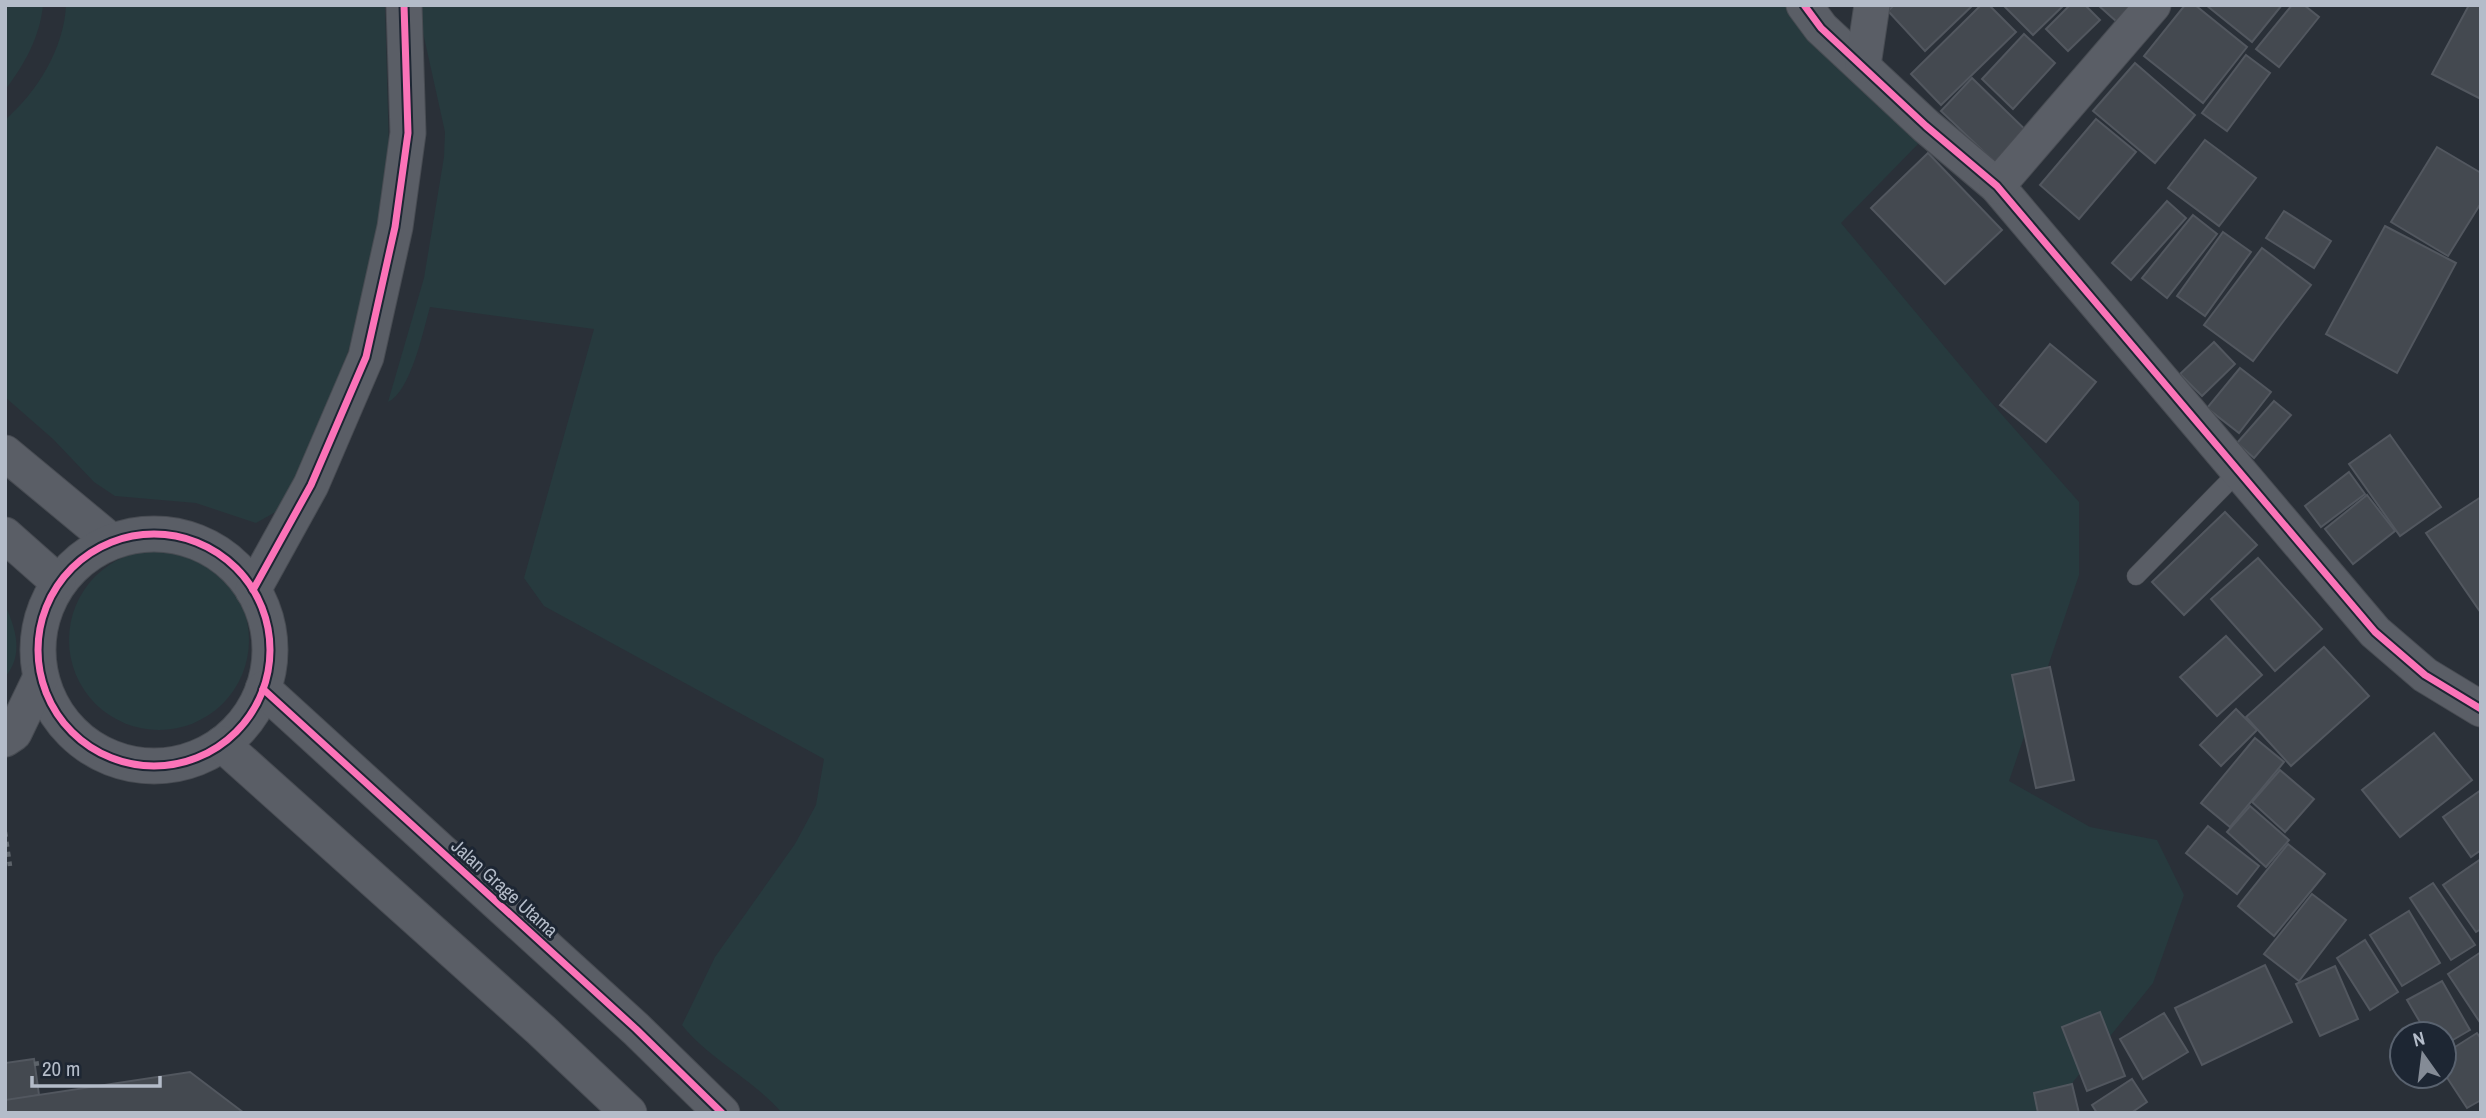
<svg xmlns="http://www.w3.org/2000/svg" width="2486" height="1118" viewBox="0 0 2486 1118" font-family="'Archivo Narrow',sans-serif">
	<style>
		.green { fill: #273a3e }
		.building { fill: #444950; stroke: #52575f; stroke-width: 2 }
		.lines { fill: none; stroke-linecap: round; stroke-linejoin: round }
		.service-casing { stroke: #484c53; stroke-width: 19 }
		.minor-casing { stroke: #484c53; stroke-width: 37 }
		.path { stroke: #5d636a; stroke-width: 4.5; stroke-dasharray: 5 5; stroke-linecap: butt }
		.service { stroke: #5a5e66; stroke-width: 18 }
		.minor { stroke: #5a5e66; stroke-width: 35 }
		.cycleway-casing { stroke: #1d2633; stroke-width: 11 }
		.cycleway { stroke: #fb73b8; stroke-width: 7 }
		.labels { text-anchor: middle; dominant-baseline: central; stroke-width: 6; stroke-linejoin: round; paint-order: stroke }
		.street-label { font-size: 19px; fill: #b4bcc9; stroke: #1d2633 }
	</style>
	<rect width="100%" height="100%" fill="#2a3038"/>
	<g class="green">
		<path d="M 5,5 L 43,5 C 40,37 24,65 5,90 Z"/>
		<path d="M 66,5 L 385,5 L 389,151 L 380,238 L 347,355 L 300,471 L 279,510 L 256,523 L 196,503 L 115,496 L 94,482 L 53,439 L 5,397 L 5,120 C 37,92 64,49 66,5 Z"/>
		<path d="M 419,5 L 1789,5 L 1919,143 L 1841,223 L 1989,400 L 2079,502 L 2079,575 L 2009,781 L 2090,827 L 2157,840 L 2184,895 L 2153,983 L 2048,1113 L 782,1113 C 753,1079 710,1060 682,1025 L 715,957 L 795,844 L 816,805 L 824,759 L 544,606 L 524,578 L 594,329 L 430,307 C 423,331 411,391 388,402 L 424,278 L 444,157 L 445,132 L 422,28 Z"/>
		<circle cx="159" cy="640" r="90"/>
		<path d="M 5,605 C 16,629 24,655 5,677 Z"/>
	</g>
	<g class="building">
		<path d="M 1894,5 L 1973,5 L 1925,51 L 1888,11 Z"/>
		<path d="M 1981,5 L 1989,5 L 2016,32 L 1941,105 L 1911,74 Z"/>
		<path d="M 2003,5 L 2064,5 L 2033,35 Z"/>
		<path d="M 2070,5 L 2085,5 L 2100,20 L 2068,51 L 2046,29 Z"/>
		<path d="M 2098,5 L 2149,5 L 2126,30 Z"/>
		<path d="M 2185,5 L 2195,5 L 2247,47 L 2203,103 L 2144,56 Z"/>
		<path d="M 2206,5 L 2282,5 L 2252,42 Z"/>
		<path d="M 2292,5 L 2304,5 L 2319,17 L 2279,67 L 2256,49 Z"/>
		<path d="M 2469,5 L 2481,5 L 2481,99 L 2432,74 Z"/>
		<path d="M 2024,34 L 2055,63 L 2013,109 L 1982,79 Z"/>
		<path d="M 2246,55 L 2270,73 L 2227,131 L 2202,113 Z"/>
		<path d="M 2135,63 L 2195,115 L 2155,163 L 2093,111 Z"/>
		<path d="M 1972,78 L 2035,139 L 2004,171 L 1941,111 Z"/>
		<path d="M 2096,119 L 2136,152 L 2079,219 L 2040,185 Z"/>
		<path d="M 2205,140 L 2256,178 L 2219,226 L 2168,188 Z"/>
		<path d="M 2437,147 L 2481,173 L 2481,203 L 2448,256 L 2391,222 Z"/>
		<path d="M 1928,153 L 2002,230 L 1945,284 L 1871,208 Z"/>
		<path d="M 2167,201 L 2186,218 L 2131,280 L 2112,263 Z"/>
		<path d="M 2284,211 L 2331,241 L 2314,268 L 2266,238 Z"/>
		<path d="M 2193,215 L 2217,234 L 2167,298 L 2142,278 Z"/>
		<path d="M 2385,226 L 2456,263 L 2397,373 L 2326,334 Z"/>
		<path d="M 2223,232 L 2251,252 L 2205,316 L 2177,296 Z"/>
		<path d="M 2262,248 L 2311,285 L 2253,361 L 2204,325 Z"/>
		<path d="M 2214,342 L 2235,364 L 2202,396 L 2180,374 Z"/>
		<path d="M 2050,344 L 2096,382 L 2046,442 L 2000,405 Z"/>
		<path d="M 2240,368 L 2271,392 L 2239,433 L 2207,408 Z"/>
		<path d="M 2274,401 L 2291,415 L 2254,458 L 2237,443 Z"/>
		<path d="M 2390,435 L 2441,507 L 2400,536 L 2349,464 Z"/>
		<path d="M 2349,472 L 2365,494 L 2321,527 L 2305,506 Z"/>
		<path d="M 2367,495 L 2395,531 L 2353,564 L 2325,529 Z"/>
		<path d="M 2481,497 L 2481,613 L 2426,533 Z"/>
		<path d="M 2225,512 L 2257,545 L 2184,615 L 2152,582 Z"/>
		<path d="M 2258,558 L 2322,629 L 2275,671 L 2211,599 Z"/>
		<path d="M 2226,636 L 2262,675 L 2217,716 L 2180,677 Z"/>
		<path d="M 2324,647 L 2369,696 L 2291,766 L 2246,717 Z"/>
		<path d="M 2050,667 L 2074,780 L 2036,788 L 2012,675 Z"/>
		<path d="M 2236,709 L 2257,730 L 2221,766 L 2200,745 Z"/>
		<path d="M 2434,733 L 2472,780 L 2400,837 L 2362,790 Z"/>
		<path d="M 2255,738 L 2284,762 L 2230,827 L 2201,803 Z"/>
		<path d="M 2280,770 L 2314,799 L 2285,832 L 2252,802 Z"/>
		<path d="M 2481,790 L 2481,850 L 2471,857 L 2443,817 Z"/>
		<path d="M 2250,806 L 2289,840 L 2266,867 L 2227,832 Z"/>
		<path d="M 2208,826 L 2259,866 L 2237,894 L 2186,853 Z"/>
		<path d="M 2288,844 L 2325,874 L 2274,936 L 2238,906 Z"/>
		<path d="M 2481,859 L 2481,929 L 2476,932 L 2443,885 Z"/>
		<path d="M 2433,883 L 2475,945 L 2451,960 L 2410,898 Z"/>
		<path d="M 2312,894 L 2346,920 L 2299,981 L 2264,954 Z"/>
		<path d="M 2409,911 L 2440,963 L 2402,986 L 2370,935 Z"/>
		<path d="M 2365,940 L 2398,992 L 2370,1010 L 2337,958 Z"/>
		<path d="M 2481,952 L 2481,1024 L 2448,974 Z"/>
		<path d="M 2265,965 L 2292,1022 L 2202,1065 L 2175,1008 Z"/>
		<path d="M 2335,966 L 2358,1019 L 2320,1036 L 2296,984 Z"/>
		<path d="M 2442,981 L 2470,1030 L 2444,1045 L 2444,1034 L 2427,1034 L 2407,1000 Z"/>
		<path d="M 2100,1012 L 2125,1076 L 2087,1091 L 2062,1027 Z"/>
		<path d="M 2164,1013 L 2188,1052 L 2143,1079 L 2120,1039 Z"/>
		<path d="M 2477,1033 L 2481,1039 L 2481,1100 L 2467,1108 L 2444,1073 L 2444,1054 Z"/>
		<path d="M 34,1059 L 39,1095 L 5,1101 L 5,1063 Z"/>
		<path d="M 190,1072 L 244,1113 L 5,1113 L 5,1100 Z"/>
		<path d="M 2132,1079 L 2147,1102 L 2131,1113 L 2097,1113 L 2092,1105 Z"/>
		<path d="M 2072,1084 L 2079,1113 L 2038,1113 L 2034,1093 Z"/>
	</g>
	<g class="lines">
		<g class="service-casing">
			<path id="service" d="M 2136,576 L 2238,472"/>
		</g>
		<g class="minor-casing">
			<g id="minor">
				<path d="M 1804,5 L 1821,28 L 1926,126 L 1997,186 L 2375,632 L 2425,675 L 2481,709"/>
				<path d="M 1863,65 L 1872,5"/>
				<path d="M 1997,186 L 2153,5"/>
				<path d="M 5,453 L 111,541"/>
				<circle cx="154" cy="650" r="116"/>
				<path d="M 5,535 L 58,582"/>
				<path d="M 253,590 L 311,485 L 366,357 L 395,227 L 408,133 L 404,5"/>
				<path d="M 263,689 L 636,1029 L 722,1113"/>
				<path d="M 5,739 L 14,733 L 40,679"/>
				<path d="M 222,744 L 541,1030 L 629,1113"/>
			</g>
		</g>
		<g class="path">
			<path d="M 5,832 L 10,866"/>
			<path d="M 34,1064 L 41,1063"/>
		</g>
		<use href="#service" class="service"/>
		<use href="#minor" class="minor"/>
		<g class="cycleway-casing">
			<g id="cycleway">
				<path d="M 1804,5 L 1821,28 L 1926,126 L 1997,186 L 2375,632 L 2425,675 L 2481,709"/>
				<circle cx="154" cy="650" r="116"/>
				<path d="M 253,590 L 311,485 L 366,357 L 395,227 L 408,133 L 404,5"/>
				<path d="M 263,689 L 636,1029 L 722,1113"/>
			</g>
		</g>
		<use href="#cycleway" class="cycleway"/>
	</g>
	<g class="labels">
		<g class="street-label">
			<text transform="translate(505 888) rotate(42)">Jalan Grage Utama</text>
		</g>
	</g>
	<rect width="2486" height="1118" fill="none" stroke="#b4bcc9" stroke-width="14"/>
	<g transform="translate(2423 1055) rotate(346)"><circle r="33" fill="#1d2633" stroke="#59626f" stroke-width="2"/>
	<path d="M0-5L12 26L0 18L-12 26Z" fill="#848b96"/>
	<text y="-10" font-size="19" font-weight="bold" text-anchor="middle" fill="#b4bcc9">N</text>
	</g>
	<path d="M32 1076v10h128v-10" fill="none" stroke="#b4bcc9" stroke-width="3.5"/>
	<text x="42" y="1076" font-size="21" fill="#b4bcc9" stroke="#1d2633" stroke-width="5" paint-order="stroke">20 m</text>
</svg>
